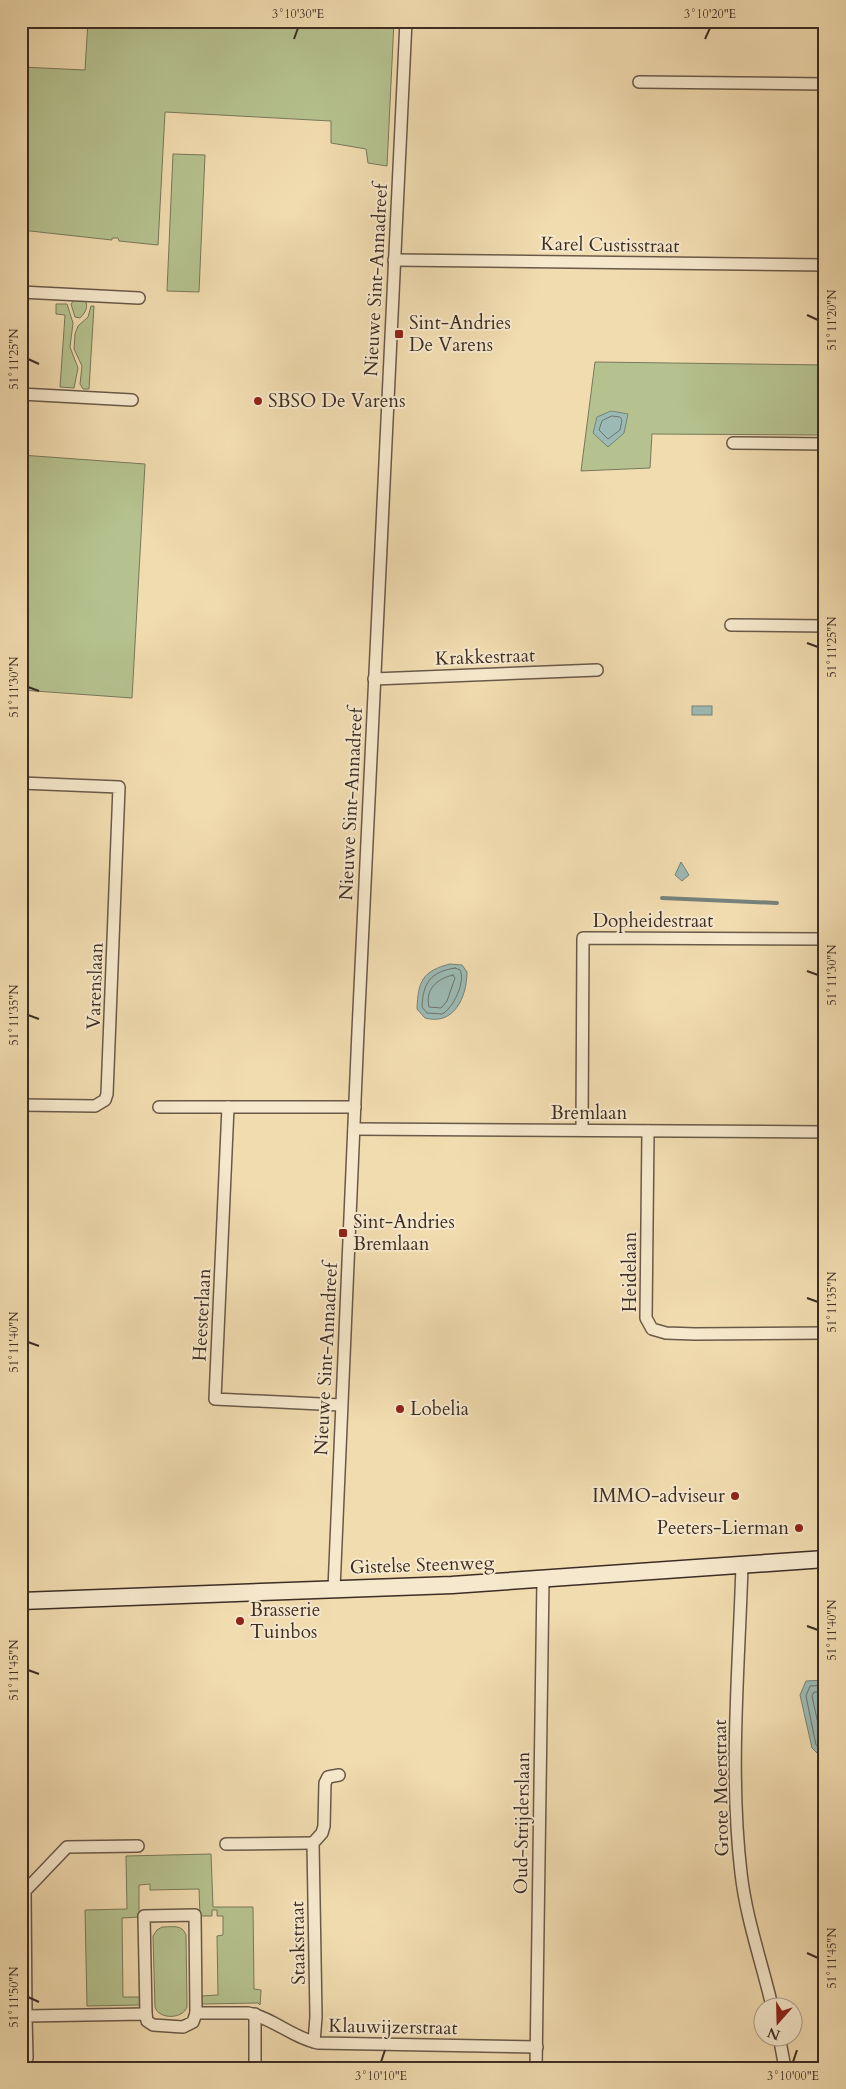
<svg xmlns="http://www.w3.org/2000/svg" width="846" height="2089" viewBox="0 0 846 2089" font-family="Cardo,serif">
	<style>
		.green { fill: #b5c28f; stroke: #79785a }
		.water { fill: #9cbab4; stroke: #76827b }
		.lines { fill: none; stroke-linecap: round; stroke-linejoin: round }
		.shore { stroke: #6c746c; stroke-width: 1 }
		.stream { stroke: #76827b; stroke-width: 4 }
		.street-casing { stroke: #6a5948; stroke-width: 14 }
		.secondary-casing { stroke: #3d2d25; stroke-width: 19 }
		.street { stroke: #f6e8cc; stroke-width: 11 }
		.secondary { stroke: #f6e8cc; stroke-width: 16 }
		.ticks { fill: none; stroke: #3d2d25; stroke-width: 2 }
		.poi-dot { fill: #8f2418; stroke: #f6e8cc; stroke-width: 2 }
		.labels { text-anchor: middle; dominant-baseline: central; stroke-width: 4; stroke-linejoin: round; paint-order: stroke }
		.street-label { font-size: 19px; fill: #3d2d25; stroke: #f6e8cc }
		.poi-label { font-size: 19px; fill: #3d2d25; stroke: #f6e8cc; text-anchor: start }
		.neatline { fill: none; stroke: #3d2d25; stroke-width: 2 }
		.ticks-label { font-size: 12px; text-anchor: middle; fill: #3d2d25 }
	</style>
	<rect width="100%" height="100%" fill="#f1dcb0"/>
	<filter id="stains"><feTurbulence type="fractalNoise" baseFrequency=".004" numOctaves="4"/><feColorMatrix values="0 0 0 0 .2 0 0 0 0 .09 0 0 0 0 .02 0 0 0 .5 -.17"/></filter>
	<radialGradient id="worn" r=".72"><stop offset=".6" stop-color="#630" stop-opacity="0"/><stop offset="1" stop-color="#630" stop-opacity=".3"/></radialGradient>
	<g class="green">
		<path d="M 88,21 L 394,21 L 387,166 L 368,163 L 366,149 L 331,143 L 331,121 L 165,112 L 158,245 L 119,241 L 118,238 L 112,238 L 112,240 L 21,230 L 21,67 L 85,70 Z"/>
		<path d="M 173,154 L 205,155 L 199,292 L 167,291 Z"/>
		<path d="M 75,299 L 85,300 C 89,307 85,313 80,318 L 75,317 L 71,304 Z"/>
		<path d="M 56,304 L 67,304 L 73,323 L 70,347 L 78,368 L 74,388 L 60,387 L 65,315 L 56,314 Z"/>
		<path d="M 91,306 L 94,306 L 89,389 L 83,389 L 80,384 L 82,366 L 74,349 L 75,334 L 78,326 L 88,317 Z"/>
		<path d="M 595,362 L 825,365 L 825,435 L 652,434 L 650,468 L 581,471 Z"/>
		<path d="M 21,455 L 145,464 L 132,698 L 21,690 Z"/>
		<path d="M 211,1854 L 213,1907 L 253,1907 L 254,1989 L 261,1990 L 260,2005 L 258,2003 L 202,2004 L 201,1996 L 218,1995 L 217,1936 L 223,1935 L 223,1916 L 217,1916 L 217,1910 L 212,1910 L 212,1916 L 200,1916 L 199,1889 L 150,1890 L 150,1884 L 139,1885 L 139,1917 L 122,1918 L 123,1997 L 140,1997 L 140,2005 L 87,2006 L 85,1910 L 127,1909 L 126,1856 Z"/>
		<path d="M 162,1927 C 172,1927 182,1924 186,1935 L 187,2007 C 183,2019 159,2020 155,2007 L 153,1936 L 157,1930 Z"/>
	</g>
	<g class="water">
		<path d="M 611,411 L 628,414 L 624,433 L 608,447 L 593,433 L 597,417 Z"/>
		<rect x="692" y="706" width="20" height="9"/>
		<path d="M 681,862 L 689,875 L 682,881 L 675,875 Z"/>
		<path d="M 450,964 L 462,965 L 467,972 C 467,997 454,1026 425,1018 L 417,1009 C 418,982 422,971 450,964 Z"/>
		<path d="M 825,1680 L 825,1758 L 820,1756 L 812,1748 L 800,1695 L 806,1681 Z"/>
	</g>
	<g class="lines">
		<g class="shore">
			<path d="M 612,416 L 620,417 L 622,420 L 620,430 L 608,439 L 599,430 L 602,421 Z"/>
			<path d="M 455,968 L 460,970 C 466,981 453,1009 442,1014 L 427,1013 L 422,1007 C 423,983 430,972 455,968 Z"/>
			<path d="M 453,975 L 455,978 L 447,1001 L 441,1008 L 429,1007 C 425,990 436,979 453,975 Z"/>
			<path d="M 825,1685 L 810,1686 L 806,1696 L 816,1745 L 825,1752"/>
			<path d="M 825,1692 L 814,1692 L 812,1696 L 822,1742 L 825,1745"/>
		</g>
		<path class="stream" d="M 662,898 L 777,903"/>
		<g class="street-casing">
			<g id="street">
				<path d="M 639,82 L 825,84"/>
				<path d="M 394,260 L 825,265"/>
				<path d="M 21,292 L 139,298"/>
				<path d="M 21,394 L 132,400"/>
				<path d="M 733,443 L 825,444"/>
				<path d="M 731,625 L 825,626"/>
				<path d="M 374,679 L 597,670"/>
				<path d="M 21,783 L 119,787 L 107,1094 L 105,1100 L 95,1106 L 21,1105"/>
				<path d="M 159,1107 L 355,1107"/>
				<path d="M 228,1107 L 215,1399 L 341,1405"/>
				<path d="M 354,1129 L 825,1132"/>
				<path d="M 582,1130 L 583,938 L 825,939"/>
				<path d="M 648,1131 L 646,1318 L 652,1329 L 666,1333 L 695,1334 L 825,1333"/>
				<path d="M 742,1565 C 739,1667 729,1771 741,1873 C 746,1918 762,1963 772,2006"/>
				<path d="M 334,1589 L 358,1031 L 406,21"/>
				<path d="M 226,1844 L 313,1843"/>
				<path d="M 146,2014 L 144,1916 L 195,1915 L 196,2013"/>
				<path d="M 26,2016 L 25,1891 L 67,1847 L 138,1846"/>
				<path d="M 779,2036 L 785,2068"/>
				<path d="M 314,2042 L 316,2017 L 313,1843 L 322,1833 L 324,1826 L 325,1783 L 328,1777 L 339,1775"/>
				<path d="M 22,2068 L 27,2058 L 26,2016 L 146,2014 L 147,2021 L 153,2025 L 183,2027 L 193,2022 L 196,2013 L 248,2013 C 273,2018 293,2038 318,2043 L 537,2047"/>
				<path d="M 255,2068 L 255,2014"/>
				<path d="M 536,2068 L 543,1579"/>
			</g>
		</g>
		<g class="secondary-casing">
			<path id="secondary" d="M 21,1601 L 452,1585 L 825,1559"/>
		</g>
		<use href="#street" class="street"/>
		<use href="#secondary" class="secondary"/>
	</g>
	<path class="ticks" d="M 294,39 L 298,28M 705,39 L 710,28M 807,315 L 818,320M 28,359 L 39,364M 807,643 L 818,647M 28,687 L 39,691M 807,971 L 818,975M 28,1015 L 39,1019M 807,1298 L 818,1302M 28,1342 L 39,1346M 807,1626 L 818,1630M 28,1670 L 39,1674M 807,1953 L 818,1958M 28,1997 L 39,2002M 381,2062 L 385,2050M 793,2062 L 797,2050"/>
	<g class="poi-dot">
		<rect x="394" y="329" width="10" height="10" rx="2.5"/>
		<circle cx="258" cy="401" r="5"/>
		<rect x="338" y="1228" width="10" height="10" rx="2.5"/>
		<circle cx="400" cy="1409" r="5"/>
		<circle cx="735" cy="1496" r="5"/>
		<circle cx="799" cy="1528" r="5"/>
		<circle cx="240" cy="1621" r="5"/>
	</g>
	<g class="labels">
		<g class="street-label">
			<text transform="translate(610 245) rotate(1)">Karel Custisstraat</text>
			<text transform="translate(376 280) rotate(-87)">Nieuwe Sint-Annadreef</text>
			<text transform="translate(485 657) rotate(-2)">Krakkestraat</text>
			<text transform="translate(351 804) rotate(-87)">Nieuwe Sint-Annadreef</text>
			<text x="653" y="921">Dopheidestraat</text>
			<text transform="translate(95 986) rotate(-88)">Varenslaan</text>
			<text x="589" y="1113">Bremlaan</text>
			<text transform="translate(630 1272) rotate(-90)">Heidelaan</text>
			<text transform="translate(202 1315) rotate(-87)">Heesterlaan</text>
			<text transform="translate(326 1359) rotate(-87)">Nieuwe Sint-Annadreef</text>
			<text transform="translate(422 1565) rotate(-2)">Gistelse Steenweg</text>
			<text transform="translate(721 1788) rotate(-91)">Grote Moerstraat</text>
			<text transform="translate(522 1823) rotate(-89)">Oud-Strijderslaan</text>
			<text transform="translate(298 1943) rotate(-91)">Staakstraat</text>
			<text transform="translate(393 2027) rotate(1)">Klauwijzerstraat</text>
		</g>
		<g class="poi-label">
			<text x="409" y="323">Sint-Andries<tspan x="409" dy="22">De Varens</tspan></text>
			<text x="268" y="401">SBSO De Varens</text>
			<text x="353" y="1222">Sint-Andries<tspan x="353" dy="22">Bremlaan</tspan></text>
			<text x="410" y="1409">Lobelia</text>
			<text x="725" y="1496" text-anchor="end">IMMO-adviseur</text>
			<text x="789" y="1528" text-anchor="end">Peeters-Lierman</text>
			<text x="250" y="1610">Brasserie<tspan x="250" dy="22">Tuinbos</tspan></text>
		</g>
	</g>
	<rect width="846" height="2089" fill="none" stroke="#f1dcb0" stroke-width="55"/>
	<g transform="translate(778 2022) rotate(200)"><circle r="24" fill="#f6e8cc" stroke="#ac9d89"/>
	<path d="M0-4L9 19L0 12L-9 19Z" fill="#8f2418"/>
	<text y="-8" font-size="14" font-weight="bold" text-anchor="middle" fill="#3d2d25">N</text>
	</g>
	<rect x="28" y="28" width="790" height="2034" class="neatline"/>
	<g class="ticks-label">
		<text x="298" y="18">3°10'30"E</text>
		<text x="710" y="18">3°10'20"E</text>
		<text transform="translate(832 320) rotate(-90)" y="4">51°11'20"N</text>
		<text transform="translate(14 359) rotate(-90)" y="4">51°11'25"N</text>
		<text transform="translate(832 647) rotate(-90)" y="4">51°11'25"N</text>
		<text transform="translate(14 687) rotate(-90)" y="4">51°11'30"N</text>
		<text transform="translate(832 975) rotate(-90)" y="4">51°11'30"N</text>
		<text transform="translate(14 1015) rotate(-90)" y="4">51°11'35"N</text>
		<text transform="translate(832 1302) rotate(-90)" y="4">51°11'35"N</text>
		<text transform="translate(14 1342) rotate(-90)" y="4">51°11'40"N</text>
		<text transform="translate(832 1630) rotate(-90)" y="4">51°11'40"N</text>
		<text transform="translate(14 1670) rotate(-90)" y="4">51°11'45"N</text>
		<text transform="translate(832 1958) rotate(-90)" y="4">51°11'45"N</text>
		<text transform="translate(14 1997) rotate(-90)" y="4">51°11'50"N</text>
		<text x="381" y="2080">3°10'10"E</text>
		<text x="793" y="2080">3°10'00"E</text>
	</g>
	<rect width="100%" height="100%" filter="url(#stains)"/>
	<rect width="100%" height="100%" fill="url(#worn)"/>
</svg>
